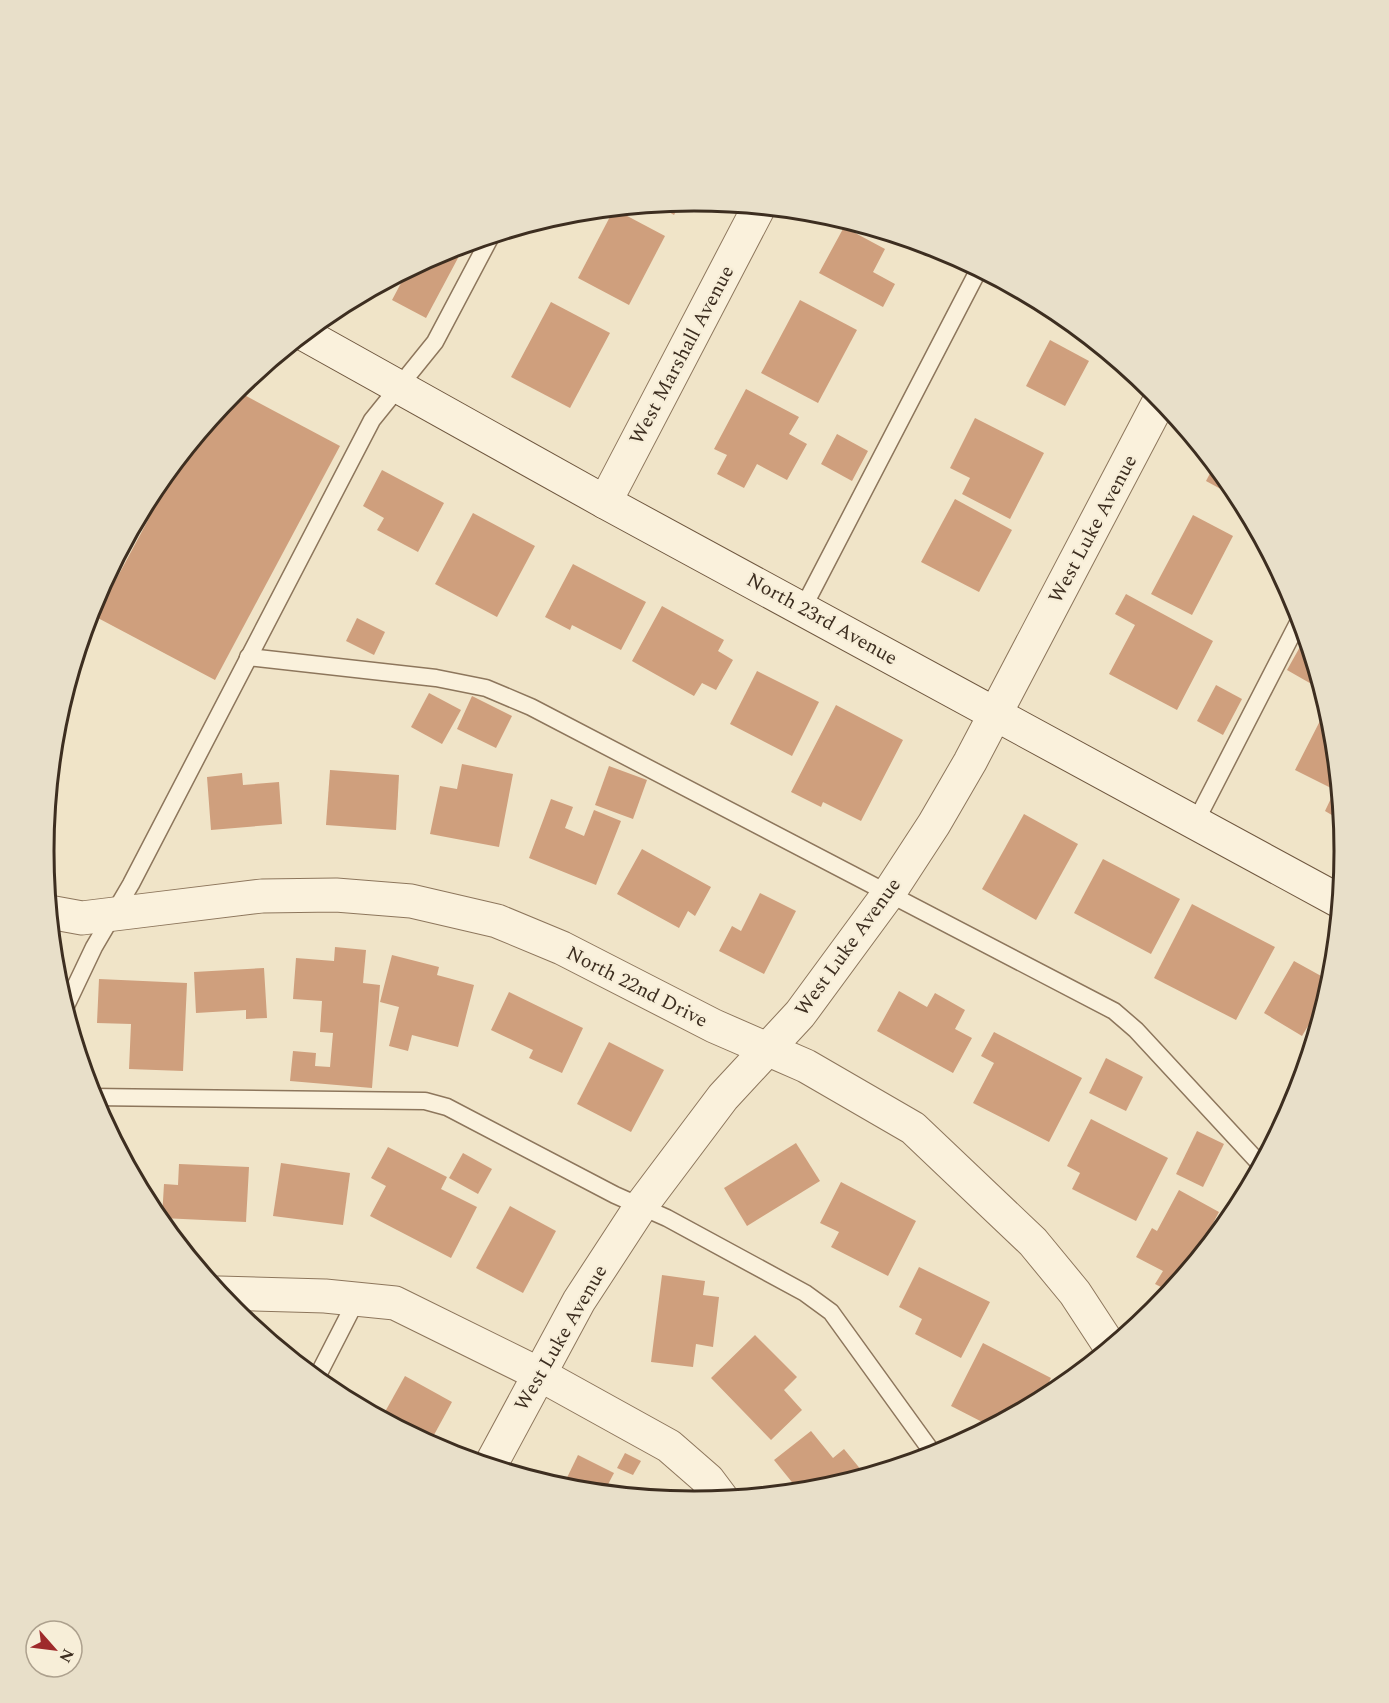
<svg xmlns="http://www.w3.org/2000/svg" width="1389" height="1703" viewBox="0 0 1389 1703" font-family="Spectral,serif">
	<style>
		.building { fill: #cf9f7d }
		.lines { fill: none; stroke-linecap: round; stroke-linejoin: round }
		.lane-casing { stroke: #8d765c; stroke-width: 19 }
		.street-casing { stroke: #8d765c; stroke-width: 35 }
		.secondary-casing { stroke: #6f573f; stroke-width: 35 }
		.lane { stroke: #faf1dc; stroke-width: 16 }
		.street { stroke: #faf1dc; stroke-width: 33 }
		.secondary { stroke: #faf1dc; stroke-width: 33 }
		.labels { text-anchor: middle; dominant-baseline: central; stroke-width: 4.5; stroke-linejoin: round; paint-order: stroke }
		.street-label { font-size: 20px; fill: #3d2e20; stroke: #f7eed8 }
		.rim { fill: none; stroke: #3d2e20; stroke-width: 3 }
	</style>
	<rect width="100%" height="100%" fill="#f0e4c8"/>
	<g class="building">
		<path d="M 681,202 L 674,215 L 655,204 Z"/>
		<path d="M 614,209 L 665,236 L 629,305 L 578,278 Z"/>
		<path d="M 844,227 L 885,249 L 873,272 L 895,284 L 883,307 L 819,273 Z"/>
		<path d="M 444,251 L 458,258 L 426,318 L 392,300 L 408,270 Z"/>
		<path d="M 800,300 L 857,330 L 818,403 L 761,373 Z"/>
		<path d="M 551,302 L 610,333 L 570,408 L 511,377 Z"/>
		<path d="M 1050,340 L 1089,361 L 1065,406 L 1026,386 Z"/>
		<path d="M 746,389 L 799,417 L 789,434 L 807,444 L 787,480 L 757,464 L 744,488 L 717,474 L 727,455 L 714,449 Z"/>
		<path d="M 235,390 L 340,446 L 215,680 L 96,617 L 184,453 Z"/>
		<path d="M 975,418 L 1044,453 L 1010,519 L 962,494 L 970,478 L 950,468 Z"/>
		<path d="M 837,434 L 868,451 L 852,481 L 821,464 Z"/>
		<path d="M 1215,464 L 1236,490 L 1241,500 L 1206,481 Z"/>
		<path d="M 382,470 L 444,503 L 418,552 L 377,530 L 384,518 L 363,506 Z"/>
		<path d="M 955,499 L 1012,530 L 979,592 L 921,562 Z"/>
		<path d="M 473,513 L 535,546 L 497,617 L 435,584 Z"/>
		<path d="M 1193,515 L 1233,536 L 1192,615 L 1151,594 Z"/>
		<path d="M 573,564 L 646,602 L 621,650 L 572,625 L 570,630 L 545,617 Z"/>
		<path d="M 1126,594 L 1213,641 L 1177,710 L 1109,674 L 1135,625 L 1115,614 Z"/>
		<path d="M 662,606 L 724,640 L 718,651 L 733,660 L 716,690 L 702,683 L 694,696 L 632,661 Z"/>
		<path d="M 357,618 L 385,632 L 374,655 L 346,641 Z"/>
		<path d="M 1305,638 L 1307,639 L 1322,690 L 1287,670 Z"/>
		<path d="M 757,671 L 819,702 L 792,756 L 730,724 Z"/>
		<path d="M 1216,685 L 1242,699 L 1223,735 L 1197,721 Z"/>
		<path d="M 429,693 L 461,710 L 442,744 L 411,727 Z"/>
		<path d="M 472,696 L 512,716 L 496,748 L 457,729 Z"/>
		<path d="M 836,705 L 903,740 L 861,821 L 823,802 L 821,807 L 791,792 Z"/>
		<path d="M 1322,717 L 1333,725 L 1342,821 L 1325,811 L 1335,790 L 1295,770 Z"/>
		<path d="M 462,764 L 513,774 L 499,847 L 430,834 L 440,786 L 457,789 Z"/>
		<path d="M 609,766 L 647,780 L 633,819 L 595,805 Z"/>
		<path d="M 330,770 L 399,775 L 396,830 L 326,825 Z"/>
		<path d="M 242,773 L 243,785 L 279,782 L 282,824 L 211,830 L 207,777 Z"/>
		<path d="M 551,799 L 573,807 L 565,828 L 584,836 L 594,810 L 621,821 L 596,885 L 529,858 Z"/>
		<path d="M 1024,814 L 1078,844 L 1036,920 L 982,889 Z"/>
		<path d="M 642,849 L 711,887 L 695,916 L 688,911 L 679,928 L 617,894 Z"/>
		<path d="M 1103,859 L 1180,899 L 1151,954 L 1074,913 Z"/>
		<path d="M 760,893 L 796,911 L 764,974 L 719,951 L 732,926 L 741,931 Z"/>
		<path d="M 1192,904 L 1275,947 L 1236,1020 L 1154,978 Z"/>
		<path d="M 335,947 L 366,950 L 363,983 L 380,985 L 372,1088 L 290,1081 L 293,1051 L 316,1053 L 315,1066 L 330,1067 L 333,1033 L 320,1032 L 322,1001 L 293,999 L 296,958 L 334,961 Z"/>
		<path d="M 392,955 L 439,967 L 437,975 L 474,985 L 458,1047 L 412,1035 L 408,1051 L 389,1046 L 399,1007 L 380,1002 Z"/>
		<path d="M 1294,961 L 1332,982 L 1319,1025 L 1311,1021 L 1302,1036 L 1264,1013 Z"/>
		<path d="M 264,968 L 267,1018 L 246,1019 L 246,1010 L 196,1013 L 194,972 Z"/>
		<path d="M 99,979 L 187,983 L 183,1071 L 129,1069 L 131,1024 L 97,1023 Z"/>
		<path d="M 899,991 L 927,1007 L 935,993 L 965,1010 L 955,1029 L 972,1038 L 953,1073 L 877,1031 Z"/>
		<path d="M 509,992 L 583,1028 L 562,1073 L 529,1058 L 533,1050 L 491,1030 Z"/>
		<path d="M 994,1032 L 1082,1078 L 1049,1142 L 973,1103 L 994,1063 L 981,1056 Z"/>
		<path d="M 609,1042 L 664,1070 L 631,1132 L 577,1104 Z"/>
		<path d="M 1106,1058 L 1143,1077 L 1126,1111 L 1089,1093 Z"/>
		<path d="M 1091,1119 L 1168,1158 L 1136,1221 L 1072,1189 L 1080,1173 L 1067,1166 Z"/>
		<path d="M 1197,1131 L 1224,1144 L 1203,1187 L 1176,1174 Z"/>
		<path d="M 796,1143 L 820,1181 L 747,1226 L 724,1188 Z"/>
		<path d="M 388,1147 L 447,1177 L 441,1189 L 477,1207 L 451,1258 L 370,1216 L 386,1186 L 371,1178 Z"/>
		<path d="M 463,1153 L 492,1169 L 478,1194 L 449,1178 Z"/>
		<path d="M 281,1163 L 350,1173 L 343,1225 L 273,1216 Z"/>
		<path d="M 179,1164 L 249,1167 L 246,1222 L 162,1218 L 164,1184 L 178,1185 Z"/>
		<path d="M 841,1182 L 916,1221 L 888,1276 L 831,1247 L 839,1232 L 820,1223 Z"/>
		<path d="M 1179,1190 L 1219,1212 L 1203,1242 L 1209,1246 L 1171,1292 L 1155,1284 L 1163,1271 L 1136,1257 L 1152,1228 L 1157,1231 Z"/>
		<path d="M 510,1206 L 556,1231 L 523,1293 L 476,1268 Z"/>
		<path d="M 919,1267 L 990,1302 L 961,1358 L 915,1334 L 922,1319 L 899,1307 Z"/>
		<path d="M 662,1275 L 705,1281 L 703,1295 L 719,1297 L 713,1347 L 696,1344 L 693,1367 L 651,1362 Z"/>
		<path d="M 755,1335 L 797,1377 L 784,1390 L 802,1410 L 771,1440 L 711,1378 Z"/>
		<path d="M 983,1343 L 1051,1378 L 1045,1390 L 1053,1395 L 992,1427 L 951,1406 Z"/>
		<path d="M 405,1376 L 452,1402 L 429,1444 L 381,1419 Z"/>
		<path d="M 811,1431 L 833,1458 L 844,1449 L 866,1476 L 821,1490 L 800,1492 L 774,1460 Z"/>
		<path d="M 625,1453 L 641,1461 L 633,1475 L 617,1468 Z"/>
		<path d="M 578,1455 L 614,1473 L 603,1494 L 562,1488 Z"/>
	</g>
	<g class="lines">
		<g class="lane-casing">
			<g id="lane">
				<path d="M 803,608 L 979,269"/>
				<path d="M 248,657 L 436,678 L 486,688 L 531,707 L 1114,1011 L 1136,1030 L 1261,1165"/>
				<path d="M 1195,823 L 1301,617"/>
				<path d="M 65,1008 L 94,947 L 131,884 L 372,420 L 435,342 L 491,236"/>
				<path d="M 92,1097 L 425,1101 L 447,1107 L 615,1195 L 667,1218 L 805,1293 L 831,1312 L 935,1456"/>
				<path d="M 316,1379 L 357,1299"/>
				<path d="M 696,1502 L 708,1480"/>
			</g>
		</g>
		<g class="street-casing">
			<g id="street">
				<path d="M 605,502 L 759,207"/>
				<path d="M 49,912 L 82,918 L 262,896 L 336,895 L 411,901 L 497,921 L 562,948 L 714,1026 L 806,1066 L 913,1128 L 1033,1242 L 1075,1293 L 1111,1348"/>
				<path d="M 219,1293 L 325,1296 L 395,1303 L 539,1374 L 669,1446 L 708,1480 L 723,1500"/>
				<path d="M 490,1466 L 579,1301 L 641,1206 L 723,1097 L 800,1014 L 889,893 L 934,824 L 970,762 L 1161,398"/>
			</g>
		</g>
		<g class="secondary-casing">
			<path id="secondary" d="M 304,334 L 605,502 L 1341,902"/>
		</g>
		<use href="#lane" class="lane"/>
		<use href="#street" class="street"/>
		<use href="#secondary" class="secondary"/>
	</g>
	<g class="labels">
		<g class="street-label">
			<text transform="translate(682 355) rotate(-62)">West Marshall Avenue</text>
			<text transform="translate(1093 529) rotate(-62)">West Luke Avenue</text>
			<text transform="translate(822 619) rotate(29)">North 23rd Avenue</text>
			<text transform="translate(848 947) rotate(-54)">West Luke Avenue</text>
			<text transform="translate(637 987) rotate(27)">North 22nd Drive</text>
			<text transform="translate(561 1338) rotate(-60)">West Luke Avenue</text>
		</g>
	</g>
	<path d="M0 0H1389V1703H0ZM54 851a640 640 0 1 1 1280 0a640 640 0 1 1-1280 0Z" fill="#e8dfc9" fill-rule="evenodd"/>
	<path class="rim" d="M54 851a640 640 0 1 1 1280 0a640 640 0 1 1-1280 0Z"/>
	<g transform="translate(54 1649) rotate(118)"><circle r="28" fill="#f7eed8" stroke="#ada18e" stroke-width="1.5"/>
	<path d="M0-4.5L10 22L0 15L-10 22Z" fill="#9e2a2b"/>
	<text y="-9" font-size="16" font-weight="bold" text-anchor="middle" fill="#3d2e20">N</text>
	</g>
</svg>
